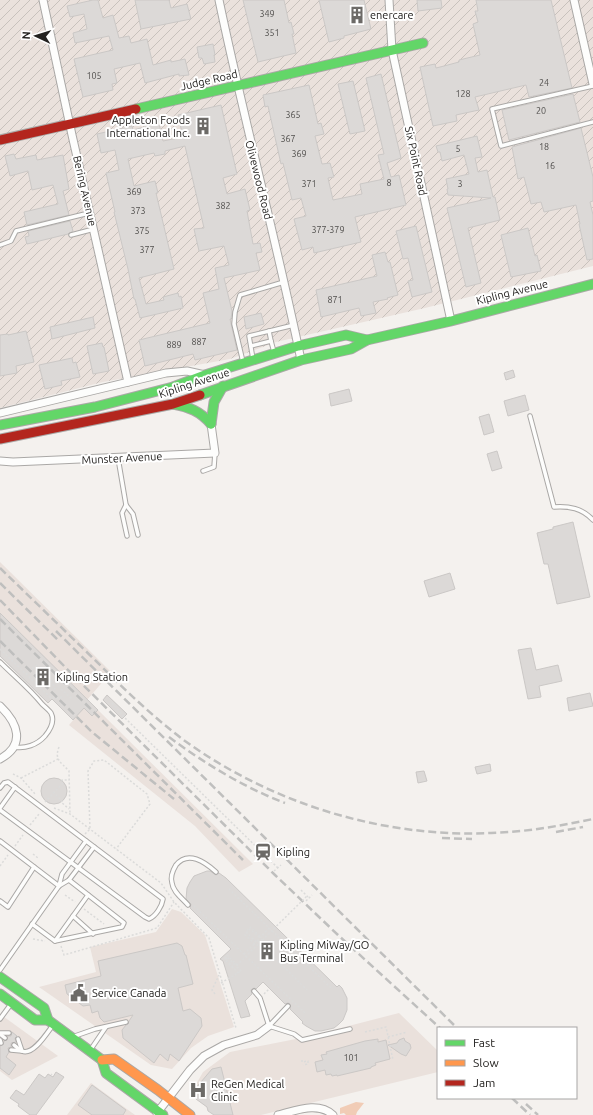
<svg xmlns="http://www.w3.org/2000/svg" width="593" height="1115" viewBox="0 0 593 1115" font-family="Ubuntu,sans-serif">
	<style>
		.built { fill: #eae1dc }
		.industrial { fill: url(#industrial-furrows) }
		.green { fill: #f1ccb6 }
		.building { fill: #dcd9d7; stroke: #cbc8c6 }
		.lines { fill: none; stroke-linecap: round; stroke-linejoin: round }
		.lane-casing { stroke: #aaa8a6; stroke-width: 5.5 }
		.street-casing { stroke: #aaa8a6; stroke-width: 9 }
		.fast-casing { stroke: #aaa8a6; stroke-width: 11 }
		.slow-casing { stroke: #aaa8a6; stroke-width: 11 }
		.jam-casing { stroke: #aaa8a6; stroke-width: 11 }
		.path { stroke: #dbdbda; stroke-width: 1.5; stroke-dasharray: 2 2; stroke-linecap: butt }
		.lane { stroke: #fdfdfc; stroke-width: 3.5 }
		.street { stroke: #fdfdfc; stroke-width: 7 }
		.fast { stroke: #63d668; stroke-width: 9 }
		.slow { stroke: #ff974d; stroke-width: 9 }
		.jam { stroke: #b3261e; stroke-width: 9 }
		.rail { stroke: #bfbfbe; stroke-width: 2.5; stroke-dasharray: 8 4; stroke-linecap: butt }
		.path-bridge { stroke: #dbdbda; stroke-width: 1.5; stroke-dasharray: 2 2; stroke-linecap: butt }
		.labels { text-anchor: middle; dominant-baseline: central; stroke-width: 4; stroke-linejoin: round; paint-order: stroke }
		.number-label { font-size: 9px; fill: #514f4d }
		.poi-label { font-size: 11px; fill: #23211f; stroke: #fff; text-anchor: start }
		.street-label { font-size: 11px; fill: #23211f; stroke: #fff }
	</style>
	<defs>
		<pattern id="industrial-furrows" width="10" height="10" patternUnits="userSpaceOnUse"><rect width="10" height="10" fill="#eae1dc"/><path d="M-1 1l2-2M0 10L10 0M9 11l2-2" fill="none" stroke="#c8c1bc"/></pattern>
	</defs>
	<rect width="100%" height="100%" fill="#f4f1ee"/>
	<g class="built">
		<path d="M 0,562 L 111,672 L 87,700 L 0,613 Z"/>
		<path d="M 84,708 L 92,716 L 98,710 L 253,864 L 239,872 L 195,826 L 69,725 Z"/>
		<path d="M 172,909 L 181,912 L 205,935 L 234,1027 L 208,1036 L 191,1048 L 172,1069 L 151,1065 L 39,987 L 96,972 L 90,947 L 156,932 Z"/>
		<path d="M 399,1013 L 438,1051 L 438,1072 L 261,1115 L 218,1115 L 190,1095 L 203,1072 L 230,1052 L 306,1037 Z"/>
		<path d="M 0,1014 L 58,1056 L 12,1080 L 0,1071 Z"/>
		<path d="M 91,1083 L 135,1115 L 67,1115 Z"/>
	</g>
	<path class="industrial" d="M 0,0 L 593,0 L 593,266 L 425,308 L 276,342 L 230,359 L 103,382 L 0,408 Z"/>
	<path class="green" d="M 356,1102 L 364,1103 L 357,1112 L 356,1115 L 346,1115 L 344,1113 L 340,1114 L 340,1108 Z"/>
	<g class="building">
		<path d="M 93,0 L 98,0 L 103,18 L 113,15 L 119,38 L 129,36 L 131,43 L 147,39 L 153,65 L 171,60 L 171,62 L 185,59 L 189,75 L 179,76 L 179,74 L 145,83 L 140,63 L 114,69 L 117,83 L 112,84 L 113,90 L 83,97 L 74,59 L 113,50 L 109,36 L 75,43 L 73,33 L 87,29 L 84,14 L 70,17 L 67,6 Z"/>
		<path d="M 135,0 L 169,0 L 171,8 L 187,4 L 191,19 L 141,29 Z"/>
		<path d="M 243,0 L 284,0 L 289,23 L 291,22 L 294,34 L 292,34 L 296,53 L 258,62 Z"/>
		<path d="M 319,0 L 364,0 L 371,29 L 344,36 L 344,38 L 329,42 Z"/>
		<path d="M 417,0 L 441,0 L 442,8 L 418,11 Z"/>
		<path d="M 476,0 L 551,0 L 572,88 L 529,97 L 526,85 L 475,97 L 479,110 L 456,115 L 457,121 L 433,126 L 420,67 L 435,64 L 436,68 L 444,66 L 459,62 L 459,60 L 480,55 L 473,24 L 478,22 L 475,11 L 478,11 Z"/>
		<path d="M 213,44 L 215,55 L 214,55 L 215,62 L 204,64 L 202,58 L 199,58 L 197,47 Z"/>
		<path d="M 381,74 L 401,158 L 387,163 L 391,177 L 399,175 L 406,205 L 355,217 L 361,242 L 314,253 L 313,247 L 302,250 L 294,219 L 306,216 L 301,198 L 292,200 L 283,163 L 281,164 L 268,106 L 265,107 L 263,95 L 309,85 L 318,124 L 321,123 L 324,134 L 315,136 L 322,164 L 330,163 L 334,177 L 328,178 L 333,200 L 362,194 L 360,184 L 384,179 L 378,155 L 384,154 L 366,78 Z"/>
		<path d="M 353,81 L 365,131 L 350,134 L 338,84 Z"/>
		<path d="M 573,94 L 580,122 L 509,140 L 502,110 Z"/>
		<path d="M 221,105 L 237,174 L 223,178 L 227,194 L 245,189 L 250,210 L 247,211 L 253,244 L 260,243 L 262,252 L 256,253 L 260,270 L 224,278 L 232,311 L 231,319 L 230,319 L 237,350 L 195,360 L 193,354 L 145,366 L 139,340 L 210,323 L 203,293 L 219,289 L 215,268 L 229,265 L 224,246 L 199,251 L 194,229 L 204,228 L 185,146 L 165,151 L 165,154 L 155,156 L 154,153 L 128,159 L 134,186 L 155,181 L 158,193 L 156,193 L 174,269 L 139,278 L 146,304 L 164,300 L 163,297 L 178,293 L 179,297 L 181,296 L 183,308 L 140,318 L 135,299 L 134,299 L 128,269 L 114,212 L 115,212 L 106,173 L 119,170 L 115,150 L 101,153 L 97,134 L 132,126 L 133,130 L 148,126 L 147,122 L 158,119 L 163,141 L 183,137 L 178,115 Z"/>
		<path d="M 581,128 L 593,177 L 593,201 L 590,202 L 593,215 L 593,259 L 587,260 L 579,224 L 580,224 L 576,205 L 544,212 L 541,202 L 531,204 L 524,177 L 518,179 L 512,147 Z"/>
		<path d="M 477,136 L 482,157 L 475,158 L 478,172 L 487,170 L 493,197 L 495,197 L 500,220 L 468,228 L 481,283 L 466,287 L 447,208 L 491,198 L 448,195 L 447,189 L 448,189 L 446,179 L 469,174 L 464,155 L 442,161 L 440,152 L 438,152 L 436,146 Z"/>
		<path d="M 14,154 L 16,159 L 36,155 L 37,160 L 63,155 L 69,189 L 63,191 L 69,215 L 27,225 L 24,212 L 58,204 L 53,185 L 32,190 L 28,171 L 10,176 L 5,156 Z"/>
		<path d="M 70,221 L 73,231 L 68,234 L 27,244 L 25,237 L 29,236 L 28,231 Z"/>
		<path d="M 416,226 L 432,292 L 412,297 L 408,281 L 413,280 L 408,258 L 403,259 L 396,231 Z"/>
		<path d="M 528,228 L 535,256 L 537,255 L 541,271 L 511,277 L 501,235 Z"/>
		<path d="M 385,252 L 388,262 L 390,262 L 398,295 L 387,298 L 388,299 L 373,302 L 376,313 L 361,316 L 359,308 L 321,317 L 316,290 L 377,276 L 372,255 Z"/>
		<path d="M 261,313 L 264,324 L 246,329 L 244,317 Z"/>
		<path d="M 93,317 L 95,328 L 52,339 L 50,327 Z"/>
		<path d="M 26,331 L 34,362 L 16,366 L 17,373 L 0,376 L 0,335 L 8,334 L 8,335 Z"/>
		<path d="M 102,343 L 103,347 L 104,347 L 109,371 L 93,374 L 87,346 Z"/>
		<path d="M 72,358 L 73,363 L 76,362 L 80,377 L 61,381 L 62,385 L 45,389 L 39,365 Z"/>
		<path d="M 513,370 L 515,377 L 506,380 L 504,373 Z"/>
		<path d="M 349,389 L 352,401 L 331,406 L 329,394 Z"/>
		<path d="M 525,395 L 529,410 L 508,416 L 504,401 Z"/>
		<path d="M 489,414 L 494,432 L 484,435 L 479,417 Z"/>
		<path d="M 497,451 L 502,468 L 492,471 L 487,454 Z"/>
		<path d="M 573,522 L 590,597 L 557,604 L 548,564 L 544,564 L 537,533 L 553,529 L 553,527 Z"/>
		<path d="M 450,573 L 455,589 L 429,597 L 424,581 Z"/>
		<path d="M 0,613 L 98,710 L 92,716 L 84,708 L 73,720 L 52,699 L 48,703 L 0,656 Z"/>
		<path d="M 531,648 L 536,670 L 558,665 L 562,681 L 539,686 L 541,697 L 528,699 L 518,650 Z"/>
		<path d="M 590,693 L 593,706 L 569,711 L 567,698 Z"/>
		<path d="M 107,695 L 127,714 L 122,719 L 103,700 Z"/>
		<path d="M 490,764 L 491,771 L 477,774 L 475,767 Z"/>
		<path d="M 424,771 L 427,781 L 418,783 L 416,772 Z"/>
		<circle cx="54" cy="791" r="13"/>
		<path d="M 207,871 L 210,871 L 216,875 L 219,873 L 226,878 L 337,987 L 339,985 L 342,988 L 347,998 L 347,1010 L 343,1020 L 339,1024 L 334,1028 L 321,1031 L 315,1031 L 306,1026 L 302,1023 L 303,1022 L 290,1009 L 290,1004 L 288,1003 L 285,1004 L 263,982 L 256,989 L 254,988 L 251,990 L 252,994 L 245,1001 L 250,1016 L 241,1018 L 223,961 L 220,959 L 231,949 L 190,908 L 191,904 L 186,899 L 187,888 L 190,882 L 194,876 Z"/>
		<path d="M 177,943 L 182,946 L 185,955 L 186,955 L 193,984 L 178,988 L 183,1011 L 190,1009 L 201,1018 L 202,1026 L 179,1061 L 170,1054 L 168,1061 L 160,1054 L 154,1063 L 123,1038 L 122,1030 L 126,1025 L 128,1024 L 129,1021 L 133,1015 L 104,1022 L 100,1018 L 98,1011 L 92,1013 L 90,1005 L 83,1006 L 67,994 L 65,985 L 101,976 L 98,961 Z"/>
		<path d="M 12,1032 L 17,1036 L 15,1038 L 16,1042 L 11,1043 L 11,1047 L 8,1048 L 9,1052 L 6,1057 L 16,1065 L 9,1075 L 0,1068 L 0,1046 L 3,1045 L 4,1041 L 7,1040 L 8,1036 L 11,1036 Z"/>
		<path d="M 404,1038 L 405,1041 L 410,1044 L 411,1048 L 406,1056 L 401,1054 L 388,1045 L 397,1043 L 399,1040 Z"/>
		<path d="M 378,1039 L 378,1042 L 386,1040 L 390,1059 L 375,1063 L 376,1065 L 371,1067 L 371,1068 L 337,1076 L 337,1075 L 332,1076 L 331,1074 L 326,1075 L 325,1070 L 317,1072 L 315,1062 L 323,1060 L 321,1055 L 327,1054 L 326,1052 L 365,1041 Z"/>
		<path d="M 221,1067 L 233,1115 L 214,1115 L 208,1111 L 207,1107 L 196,1099 L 195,1089 L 212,1069 Z"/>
		<path d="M 56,1072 L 64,1077 L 36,1115 L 30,1115 L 18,1106 L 19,1104 L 10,1098 L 16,1090 L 24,1095 L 39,1074 L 45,1078 L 48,1074 L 53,1077 Z"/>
		<path d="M 92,1085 L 126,1110 L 123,1115 L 92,1115 L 78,1105 Z"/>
	</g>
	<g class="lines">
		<g class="lane-casing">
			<g id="lane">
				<path d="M 593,86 L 492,109 L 501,146 L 593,122"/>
				<path d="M 71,235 L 94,229"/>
				<path d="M 0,245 L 11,241 L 16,231 L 89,213"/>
				<path d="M 271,341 L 274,352"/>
				<path d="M 251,346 L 271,341 L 269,331"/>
				<path d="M 253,359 L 249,336 L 294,325"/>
				<path d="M 243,362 L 234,324 L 235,312 L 240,295 L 284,282"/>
				<path d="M 530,416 L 554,507 C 569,506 582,508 593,520"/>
				<path d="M 118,458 L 126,505 L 133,514 L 138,535"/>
				<path d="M 203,471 L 214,467 L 215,453"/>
				<path d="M 126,505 L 122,513 L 127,536"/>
				<path d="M 0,662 C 14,676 30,689 42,704 C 45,707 49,710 51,713 C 55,721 50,730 45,736 C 37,745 25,749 14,747"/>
				<path d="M 0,788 L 4,783 L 8,782 L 163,899 C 162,906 156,916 149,919 L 145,917 L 0,810"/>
				<path d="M 0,808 L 15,787"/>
				<path d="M 0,841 L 59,886"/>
				<path d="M 59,886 L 69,880 L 94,847"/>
				<path d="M 0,901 L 8,907 L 34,867"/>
				<path d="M 188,905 C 182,898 173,892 172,883 C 170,877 173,870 176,865 C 188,850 205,862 216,872"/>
				<path d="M 73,916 L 93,934"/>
				<path d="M 32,924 L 55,941 L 122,927 L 124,923 L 69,880"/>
				<path d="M 55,941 L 88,895"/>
				<path d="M 0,970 L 59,886 L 62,874 L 86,841"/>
				<path d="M 254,991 L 260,998 L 269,1026 L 294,1034 L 302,1040 L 350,1029"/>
				<path d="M 0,1019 L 11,1004"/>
				<path d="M 269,1026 L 288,1006"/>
				<path d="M 0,1033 L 9,1033"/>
				<path d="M 0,1034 L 5,1038"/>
				<path d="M 75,1036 L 95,1029 L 126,1022"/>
				<path d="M 0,1040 L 1,1043"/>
				<path d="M 14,1045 C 17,1047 19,1050 22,1051 C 33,1056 47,1033 53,1025"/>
				<path d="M 91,1049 L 106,1027"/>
				<path d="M 11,1050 L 22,1051 L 18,1039"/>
			</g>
		</g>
		<g class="street-casing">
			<g id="street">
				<path d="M 43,0 L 72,135 L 128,382"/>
				<path d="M 219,0 C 244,120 276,239 301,360"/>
				<path d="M 389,0 L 392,50 L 451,321"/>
				<path d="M 574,0 L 593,84"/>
				<path d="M 0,413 L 166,373 L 187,371 L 205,375"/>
				<path d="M 0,461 L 13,462 L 215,453 L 211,424"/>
				<path d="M 0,706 C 18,723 26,745 0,759"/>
				<path d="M 157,1113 L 190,1070 L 204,1056 L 224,1045 L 257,1035 L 269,1026"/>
				<path d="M 278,1115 C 295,1111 318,1101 333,1115"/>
			</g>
		</g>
		<g class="fast-casing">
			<g id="fast">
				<path d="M 136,109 L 423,43"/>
				<path d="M 200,395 L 301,360 L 351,349 L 367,340 L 451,321 L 593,284"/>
				<path d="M 173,404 C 189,407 200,411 211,424"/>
				<path d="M 211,424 L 214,402 L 223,386"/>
				<path d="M 0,425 L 95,407 L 173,387 L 205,375 L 298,346 L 346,335 L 367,340"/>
				<path d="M 0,977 L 44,1008 L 48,1020 L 102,1060 L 106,1073 L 163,1115"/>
				<path d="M 0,994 L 35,1020 L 48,1020"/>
			</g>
		</g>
		<g class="slow-casing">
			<path id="slow" d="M 102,1060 L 114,1059 L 158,1090 L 190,1115"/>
		</g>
		<g class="jam-casing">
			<g id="jam">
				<path d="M 0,140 L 136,109"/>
				<path d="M 0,439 L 173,404 L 200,395"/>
			</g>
		</g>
		<g class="path">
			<path d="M 0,649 L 51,698 L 60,698 L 63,696"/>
			<path d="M 26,674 L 37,665"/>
			<path d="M 49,677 L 55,689"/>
			<path d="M 61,689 L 72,699"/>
			<path d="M 112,703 L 124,717 L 278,868"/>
			<path d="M 59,747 C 54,760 61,762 69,771 L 70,814"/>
			<path d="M 13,774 L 21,778 L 35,794"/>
			<path d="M 21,778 L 58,759"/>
			<path d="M 53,792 L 62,801 L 61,802 L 69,809"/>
			<path d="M 45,802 L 63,783 L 62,780 L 69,780"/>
			<path d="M 54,808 L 70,814 L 161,883 L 174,902 L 209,938 L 236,1028"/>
			<path d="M 30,825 L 39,814"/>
			<path d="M 85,834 L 90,829 L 88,771 L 94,761 L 104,760 L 147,794 L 150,804 L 116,849"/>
			<path d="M 15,846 L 23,835"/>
			<path d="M 33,854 L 38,858"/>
			<path d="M 0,866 L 8,855"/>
			<path d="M 274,871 L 281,865"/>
			<path d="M 229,889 L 332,989"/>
			<path d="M 301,890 L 309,898"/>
			<path d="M 65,895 L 75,902"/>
			<path d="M 306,901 L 312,895"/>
			<path d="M 194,906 L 305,1013"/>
			<path d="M 84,909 L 104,924"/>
			<path d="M 33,939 L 45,941"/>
			<path d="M 257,941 L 269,928"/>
			<path d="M 258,941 L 307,990"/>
			<path d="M 256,942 L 246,932 L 250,927 L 261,937"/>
			<path d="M 255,944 L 245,935 L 250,929 L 263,941"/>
			<path d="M 259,945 L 263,948"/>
			<path d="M 61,946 L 64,955 L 157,928 L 174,902"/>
			<path d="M 244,954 L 254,944"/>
			<path d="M 237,965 L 227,955 L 225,958 L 238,973"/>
			<path d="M 233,968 L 225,960 L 227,957 L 236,966"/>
			<path d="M 221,983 L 241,971"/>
			<path d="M 215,994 L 212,990 L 219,975"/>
			<path d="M 264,994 L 270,988"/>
			<path d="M 365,1032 L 386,1027 L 393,1060"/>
			<path d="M 388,1037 L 407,1032"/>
			<path d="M 302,1060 L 302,1062 L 308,1061 L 308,1064 L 303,1065"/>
			<path d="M 51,1075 L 52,1074"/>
		</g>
		<use href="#lane" class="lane"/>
		<use href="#street" class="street"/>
		<use href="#fast" class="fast"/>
		<use href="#slow" class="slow"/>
		<use href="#jam" class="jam"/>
		<g class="rail">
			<path d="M 0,568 C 32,599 64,630 96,661 C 124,689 153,717 185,741 C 273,804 383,838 491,833 C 526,832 559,826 593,819"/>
			<path d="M 0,583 L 58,640"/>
			<path d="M 0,600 L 67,669 L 275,875 L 338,935 L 440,1028"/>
			<path d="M 0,619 L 243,860"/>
			<path d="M 56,631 L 457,1028"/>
			<path d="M 0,641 L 92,732 L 174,799"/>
			<path d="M 169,737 C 204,763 243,787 285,803"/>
			<path d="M 556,832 L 583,827"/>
			<path d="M 442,838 L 472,839"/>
			<path d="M 512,1098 L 530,1115"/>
			<path d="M 526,1104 L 538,1115"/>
		</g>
		<path class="path-bridge" d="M 241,971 L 236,966 L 307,896"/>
	</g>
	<defs>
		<g id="building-bare" transform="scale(1.38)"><path d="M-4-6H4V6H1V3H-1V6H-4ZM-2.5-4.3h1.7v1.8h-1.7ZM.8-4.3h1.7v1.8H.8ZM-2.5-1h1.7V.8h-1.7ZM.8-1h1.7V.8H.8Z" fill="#6c6a67" stroke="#fff" stroke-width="2.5" paint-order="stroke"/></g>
		<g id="station-bare" transform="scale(1.38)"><path d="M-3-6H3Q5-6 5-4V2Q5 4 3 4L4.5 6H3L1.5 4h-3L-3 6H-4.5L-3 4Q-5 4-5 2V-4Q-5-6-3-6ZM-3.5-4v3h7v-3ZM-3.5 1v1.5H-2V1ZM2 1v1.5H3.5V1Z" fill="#6c6a67" stroke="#fff" stroke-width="2.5" paint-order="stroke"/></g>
		<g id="civic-bare" transform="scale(1.38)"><path d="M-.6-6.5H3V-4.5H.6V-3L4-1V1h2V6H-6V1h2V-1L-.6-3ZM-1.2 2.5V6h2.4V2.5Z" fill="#6c6a67" stroke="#fff" stroke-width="2.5" paint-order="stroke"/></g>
		<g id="hospital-bare" transform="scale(1.38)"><path d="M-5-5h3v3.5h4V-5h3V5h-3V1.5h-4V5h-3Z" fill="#6c6a67" stroke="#fff" stroke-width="2.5" paint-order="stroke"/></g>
	</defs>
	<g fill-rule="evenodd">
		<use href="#building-bare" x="357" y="15"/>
		<use href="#building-bare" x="203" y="126"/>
		<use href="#building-bare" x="43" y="677"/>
		<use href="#station-bare" x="263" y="852"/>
		<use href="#building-bare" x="267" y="951"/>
		<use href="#civic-bare" x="79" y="993"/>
		<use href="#hospital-bare" x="198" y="1090"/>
	</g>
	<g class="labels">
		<g class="number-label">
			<text x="267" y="14">349</text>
			<text x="272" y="33">351</text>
			<text x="94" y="76">105</text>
			<text x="544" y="83">24</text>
			<text x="463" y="94">128</text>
			<text x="541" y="111">20</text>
			<text x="293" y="115">365</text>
			<text x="288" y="139">367</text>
			<text x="544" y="147">18</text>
			<text x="458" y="149">5</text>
			<text x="299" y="154">369</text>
			<text x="550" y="166">16</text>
			<text x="389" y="183">8</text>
			<text x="309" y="184">371</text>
			<text x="460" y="184">3</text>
			<text x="134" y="192">369</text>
			<text x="223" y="206">382</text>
			<text x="138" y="211">373</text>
			<text x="328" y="230">377-379</text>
			<text x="142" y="231">375</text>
			<text x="147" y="250">377</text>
			<text x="335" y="300">871</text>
			<text x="199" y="342">887</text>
			<text x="174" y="345">889</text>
			<text x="351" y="1058">101</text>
		</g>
		<g class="poi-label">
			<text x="370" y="15">enercare</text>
			<text x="190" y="120" text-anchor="end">Appleton Foods<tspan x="190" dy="13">International Inc.</tspan></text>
			<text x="56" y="677">Kipling Station</text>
			<text x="276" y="852">Kipling</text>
			<text x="280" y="945">Kipling MiWay/GO<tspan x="280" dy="13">Bus Terminal</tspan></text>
			<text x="92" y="993">Service Canada</text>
			<text x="211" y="1084">ReGen Medical<tspan x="211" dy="13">Clinic</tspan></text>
		</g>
		<g class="street-label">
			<text transform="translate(209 80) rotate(-13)">Judge Road</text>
			<text transform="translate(416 161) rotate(78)">Six Point Road</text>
			<text transform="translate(259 180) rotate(76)">Olivewood Road</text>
			<text transform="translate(85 191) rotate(77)">Bering Avenue</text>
			<text transform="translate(512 292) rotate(-14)">Kipling Avenue</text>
			<text transform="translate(194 383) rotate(-18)">Kipling Avenue</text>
			<text transform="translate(122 458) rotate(-3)">Munster Avenue</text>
		</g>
	</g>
	<rect x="437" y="1027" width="140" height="72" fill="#ffffff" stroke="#a7a6a5"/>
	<rect x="445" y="1040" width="20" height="6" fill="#63d668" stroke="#a7a6a5"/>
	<text x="473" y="1047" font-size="12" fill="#23211f">Fast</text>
	<rect x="445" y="1060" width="20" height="6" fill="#ff974d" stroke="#a7a6a5"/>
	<text x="473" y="1067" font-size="12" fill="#23211f">Slow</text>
	<rect x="445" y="1080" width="20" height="6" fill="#b3261e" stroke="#a7a6a5"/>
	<text x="473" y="1087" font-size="12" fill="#23211f">Jam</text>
	<g transform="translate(36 36) rotate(274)" stroke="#ffffff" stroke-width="3" paint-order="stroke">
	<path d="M0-3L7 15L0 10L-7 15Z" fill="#23211f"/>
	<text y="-6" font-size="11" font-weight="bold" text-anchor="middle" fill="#23211f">N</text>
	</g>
</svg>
